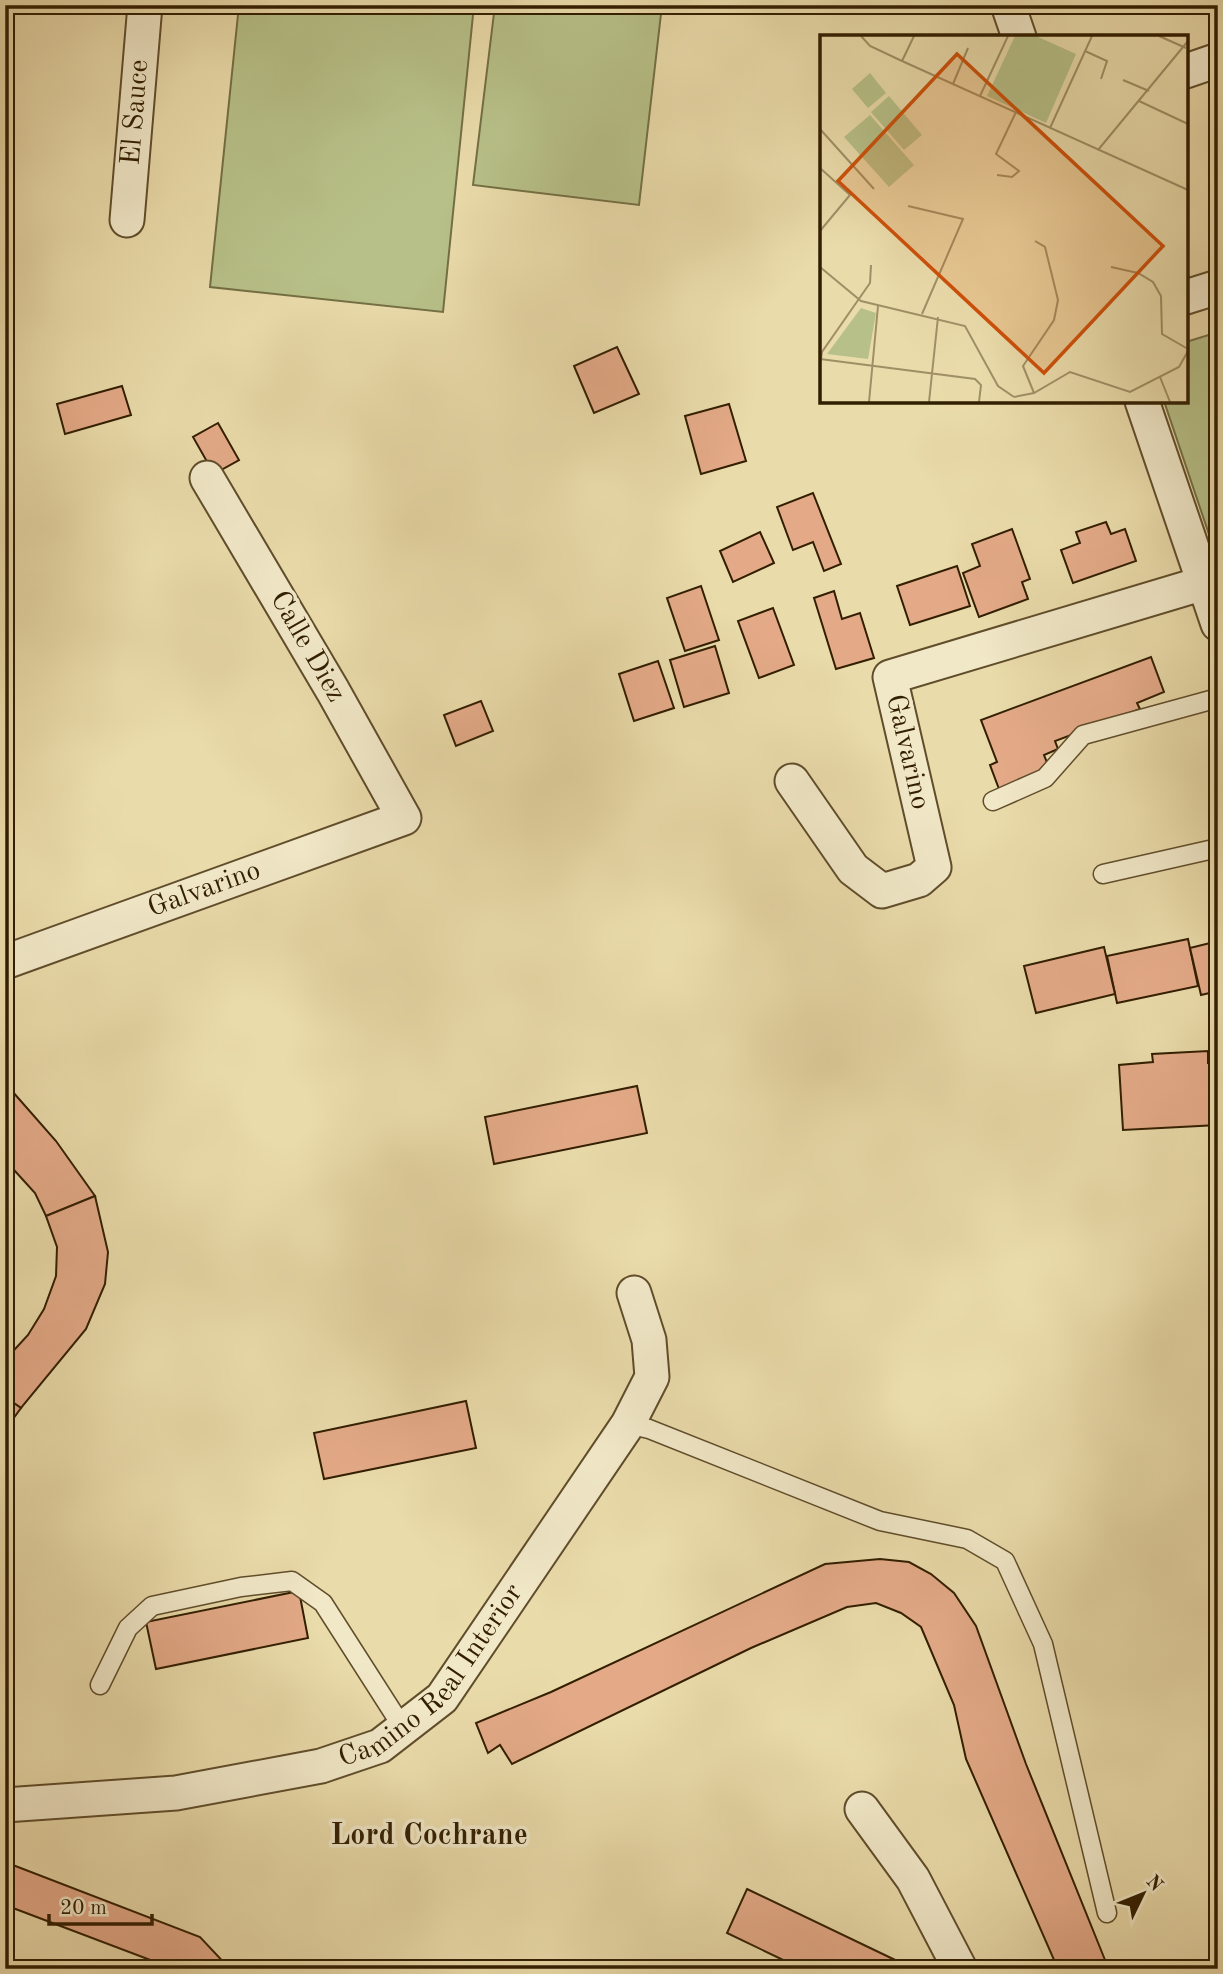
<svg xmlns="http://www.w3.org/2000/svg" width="1223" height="1974" viewBox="0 0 1223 1974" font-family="'Old Standard TT',serif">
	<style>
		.park { fill: #b7c088; stroke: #746f44; stroke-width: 2 }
		.building { fill: #e4aa88; stroke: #321e01; stroke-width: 2 }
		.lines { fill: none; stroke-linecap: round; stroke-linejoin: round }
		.service-casing { stroke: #604d2b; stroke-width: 21 }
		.minor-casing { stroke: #604d2b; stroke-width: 37 }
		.service { stroke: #f1e8c8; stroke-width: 18 }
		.minor { stroke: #f1e8c8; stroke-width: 33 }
		.labels { text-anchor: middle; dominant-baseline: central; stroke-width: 7; stroke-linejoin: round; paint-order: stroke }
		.street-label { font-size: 28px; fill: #321e01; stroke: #f1e8c8 }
		.neighbourhood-label { font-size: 30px; font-weight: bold; fill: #321e01; stroke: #f1e8c8 }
		.inset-road { fill: none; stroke: #a08f66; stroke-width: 2 }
		.view { fill: #cd500a; fill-opacity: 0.15; stroke: #cd500a; stroke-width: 3.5 }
		.inset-edge { fill: none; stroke: #321e01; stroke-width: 3.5 }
	</style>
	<rect width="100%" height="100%" fill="#eadbaa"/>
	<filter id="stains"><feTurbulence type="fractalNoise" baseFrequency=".00286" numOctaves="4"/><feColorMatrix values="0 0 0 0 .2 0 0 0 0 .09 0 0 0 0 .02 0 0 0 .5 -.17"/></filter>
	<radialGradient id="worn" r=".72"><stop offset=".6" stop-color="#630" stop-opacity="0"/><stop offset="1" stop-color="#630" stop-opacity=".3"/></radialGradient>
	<g class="park">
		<path d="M 239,5 L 474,5 L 443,312 L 210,287 Z"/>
		<path d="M 495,5 L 662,5 L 639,205 L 473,185 Z"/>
		<path d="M 1218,332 L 1218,561 L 1164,401 L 1186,401 L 1186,342 Z"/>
	</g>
	<g class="building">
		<path d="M 617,347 L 639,394 L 594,413 L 574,366 Z"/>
		<path d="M 122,386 L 131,415 L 65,434 L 57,404 Z"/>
		<path d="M 729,404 L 746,461 L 701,474 L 685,416 Z"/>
		<path d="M 218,423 L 239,460 L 214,474 L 193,437 Z"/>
		<path d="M 813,493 L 841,564 L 824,571 L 813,542 L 793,550 L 777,507 Z"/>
		<path d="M 1106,522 L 1111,534 L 1125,529 L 1136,561 L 1073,583 L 1061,550 L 1080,543 L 1076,532 Z"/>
		<path d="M 1012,529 L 1030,579 L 1022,582 L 1028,599 L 979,617 L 963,573 L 980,566 L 972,544 Z"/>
		<path d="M 760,532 L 774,563 L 733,582 L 720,551 Z"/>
		<path d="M 957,566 L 970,606 L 910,625 L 897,586 Z"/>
		<path d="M 701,586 L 719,640 L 685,651 L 667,598 Z"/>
		<path d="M 834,591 L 842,619 L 860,613 L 874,658 L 836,669 L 814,598 Z"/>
		<path d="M 773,608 L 794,665 L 759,678 L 738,621 Z"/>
		<path d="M 715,646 L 729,693 L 684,707 L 670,660 Z"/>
		<path d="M 1151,657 L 1164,692 L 1137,703 L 1140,709 L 1055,741 L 1058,749 L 1044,755 L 1050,770 L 999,789 L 990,765 L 997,762 L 981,720 Z"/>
		<path d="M 658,661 L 674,708 L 634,721 L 619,674 Z"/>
		<path d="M 481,701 L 493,731 L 456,746 L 444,715 Z"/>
		<path d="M 1188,939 L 1198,986 L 1117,1003 L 1107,956 Z"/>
		<path d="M 1218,941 L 1218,991 L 1201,995 L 1190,948 Z"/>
		<path d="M 1104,947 L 1115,994 L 1036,1013 L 1024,966 Z"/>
		<path d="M 1208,1051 L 1208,1063 L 1218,1062 L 1218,1125 L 1123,1130 L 1119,1065 L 1153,1062 L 1152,1054 Z"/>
		<path d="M 5,1083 L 56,1141 L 95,1196 L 46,1216 L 35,1193 L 5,1160 Z"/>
		<path d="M 637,1086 L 647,1133 L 494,1164 L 485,1117 Z"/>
		<path d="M 95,1196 L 108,1252 L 105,1284 L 86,1329 L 21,1408 L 5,1397 L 5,1360 L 28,1335 L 44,1309 L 56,1276 L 57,1247 L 46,1216 Z"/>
		<path d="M 5,1397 L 21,1408 L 5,1430 Z"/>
		<path d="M 466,1401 L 476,1448 L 324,1479 L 314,1433 Z"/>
		<path d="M 880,1559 L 909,1562 L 931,1574 L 954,1593 L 976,1626 L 1026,1764 L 1105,1960 L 1086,1969 L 1058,1969 L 966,1759 L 954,1705 L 921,1627 L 901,1613 L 876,1603 L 847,1607 L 751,1648 L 512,1764 L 500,1745 L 488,1753 L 476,1723 L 551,1692 L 825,1564 Z"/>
		<path d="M 299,1591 L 308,1638 L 156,1669 L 146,1622 Z"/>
		<path d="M 5,1862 L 200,1937 L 230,1969 L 174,1969 L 5,1905 Z"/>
		<path d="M 747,1889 L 914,1969 L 802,1969 L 727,1933 Z"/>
	</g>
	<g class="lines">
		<g class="service-casing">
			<g id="service">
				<path d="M 993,801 L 1045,778 L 1083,735 L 1218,698"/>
				<path d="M 1103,874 L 1218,848"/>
				<path d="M 628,1424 L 649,1429 L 880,1521 L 967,1539 L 1005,1561 L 1043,1644 L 1107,1913"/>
				<path d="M 100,1685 L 128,1628 L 152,1606 L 241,1587 L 292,1581 L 323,1603 L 403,1728"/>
			</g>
		</g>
		<g class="minor-casing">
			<g id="minor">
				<path d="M 1008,5 L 1019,37"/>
				<path d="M 1186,71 L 1218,60"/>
				<path id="s1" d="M 127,220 L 145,5"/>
				<path d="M 1186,297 L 1218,287"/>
				<path d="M 1142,401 L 1218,624"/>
				<path d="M 792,781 L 853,869 L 882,891 L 919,880 L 934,867 L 890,677 L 1204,583"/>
				<path id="s2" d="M 5,962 L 404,818 L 333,691 L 207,478"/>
				<path id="s3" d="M 5,1805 L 176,1793 L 321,1766 L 380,1746 L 442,1698 L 628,1424 L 652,1377 L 649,1340 L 634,1293"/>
				<path d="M 862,1809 L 913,1879 L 960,1969"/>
			</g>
		</g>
		<use href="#service" class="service"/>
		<use href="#minor" class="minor"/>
	</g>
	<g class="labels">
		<g class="street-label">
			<text stroke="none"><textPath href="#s1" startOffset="108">El Sauce</textPath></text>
			<text transform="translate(307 647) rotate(60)">Calle Diez</text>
			<text transform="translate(907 752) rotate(77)">Galvarino</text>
			<text stroke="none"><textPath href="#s2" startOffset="212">Galvarino</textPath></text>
			<text stroke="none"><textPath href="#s3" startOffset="466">Camino Real Interior</textPath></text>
		</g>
		<g class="neighbourhood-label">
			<text x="429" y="1836">Lord Cochrane</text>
		</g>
	</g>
	<g transform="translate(820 35)">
		<rect width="368" height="368" fill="#eadbaa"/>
		<path d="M 195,1 L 216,1 L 256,19 L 226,88 L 167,61 ZM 50,38 L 66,58 L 48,73 L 32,54 ZM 69,61 L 102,100 L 84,115 L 51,77 ZM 50,80 L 94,130 L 69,152 L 24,102 ZM 41,273 L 56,278 L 48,324 L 7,319 Z" fill="#b7c088"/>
		<path class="inset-road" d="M 41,1 L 50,11 L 82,26 L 368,155M 339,1 L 366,13M 265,16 L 287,26 L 281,44M 82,26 L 94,1M 303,45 L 329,56M 133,49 L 148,13M 160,61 L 188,1M 319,66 L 368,89M 230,93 L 272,1M 0,94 L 54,154M 278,115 L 368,6M 0,133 L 30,160 L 0,196M 177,140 L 192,142 L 199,136 L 176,119 L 196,77M 88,171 L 143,184 L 102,279M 0,232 L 41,266 L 145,291 L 178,351 L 194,362M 291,232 L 318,238 L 333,247 L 341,261 L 342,299 L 368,314M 0,324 L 155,344 L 161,350 L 159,367M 0,330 L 2,317 L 50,248 L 51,230M 340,342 L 350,367M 214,358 L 203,331 L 234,285 L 238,265 L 225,212 L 215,206M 194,362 L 214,358 L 250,337 L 310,357 L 359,332 L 368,316M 49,367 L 58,271M 109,367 L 118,282"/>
		<path class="view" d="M 137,19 L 343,211 L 224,338 L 18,146 Z"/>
		<rect width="368" height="368" class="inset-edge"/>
	</g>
	<rect width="1223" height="1974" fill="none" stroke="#eadbaa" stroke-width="28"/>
	<rect x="7" y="7" width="1209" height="1960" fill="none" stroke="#321e01" stroke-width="3.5"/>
	<rect x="14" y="14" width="1195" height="1946" fill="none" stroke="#321e01" stroke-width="2"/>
	<g transform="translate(1143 1894) rotate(47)" stroke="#f1e8c8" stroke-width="5" paint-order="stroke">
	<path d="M0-5L12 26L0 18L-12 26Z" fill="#321e01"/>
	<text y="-10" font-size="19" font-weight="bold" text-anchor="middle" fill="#321e01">N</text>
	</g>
	<path d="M49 1914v10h103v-10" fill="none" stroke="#321e01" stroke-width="3.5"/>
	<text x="60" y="1914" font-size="21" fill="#321e01" stroke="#f1e8c8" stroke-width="5" paint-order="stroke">20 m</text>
	<rect width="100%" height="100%" filter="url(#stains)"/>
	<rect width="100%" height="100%" fill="url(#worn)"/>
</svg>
